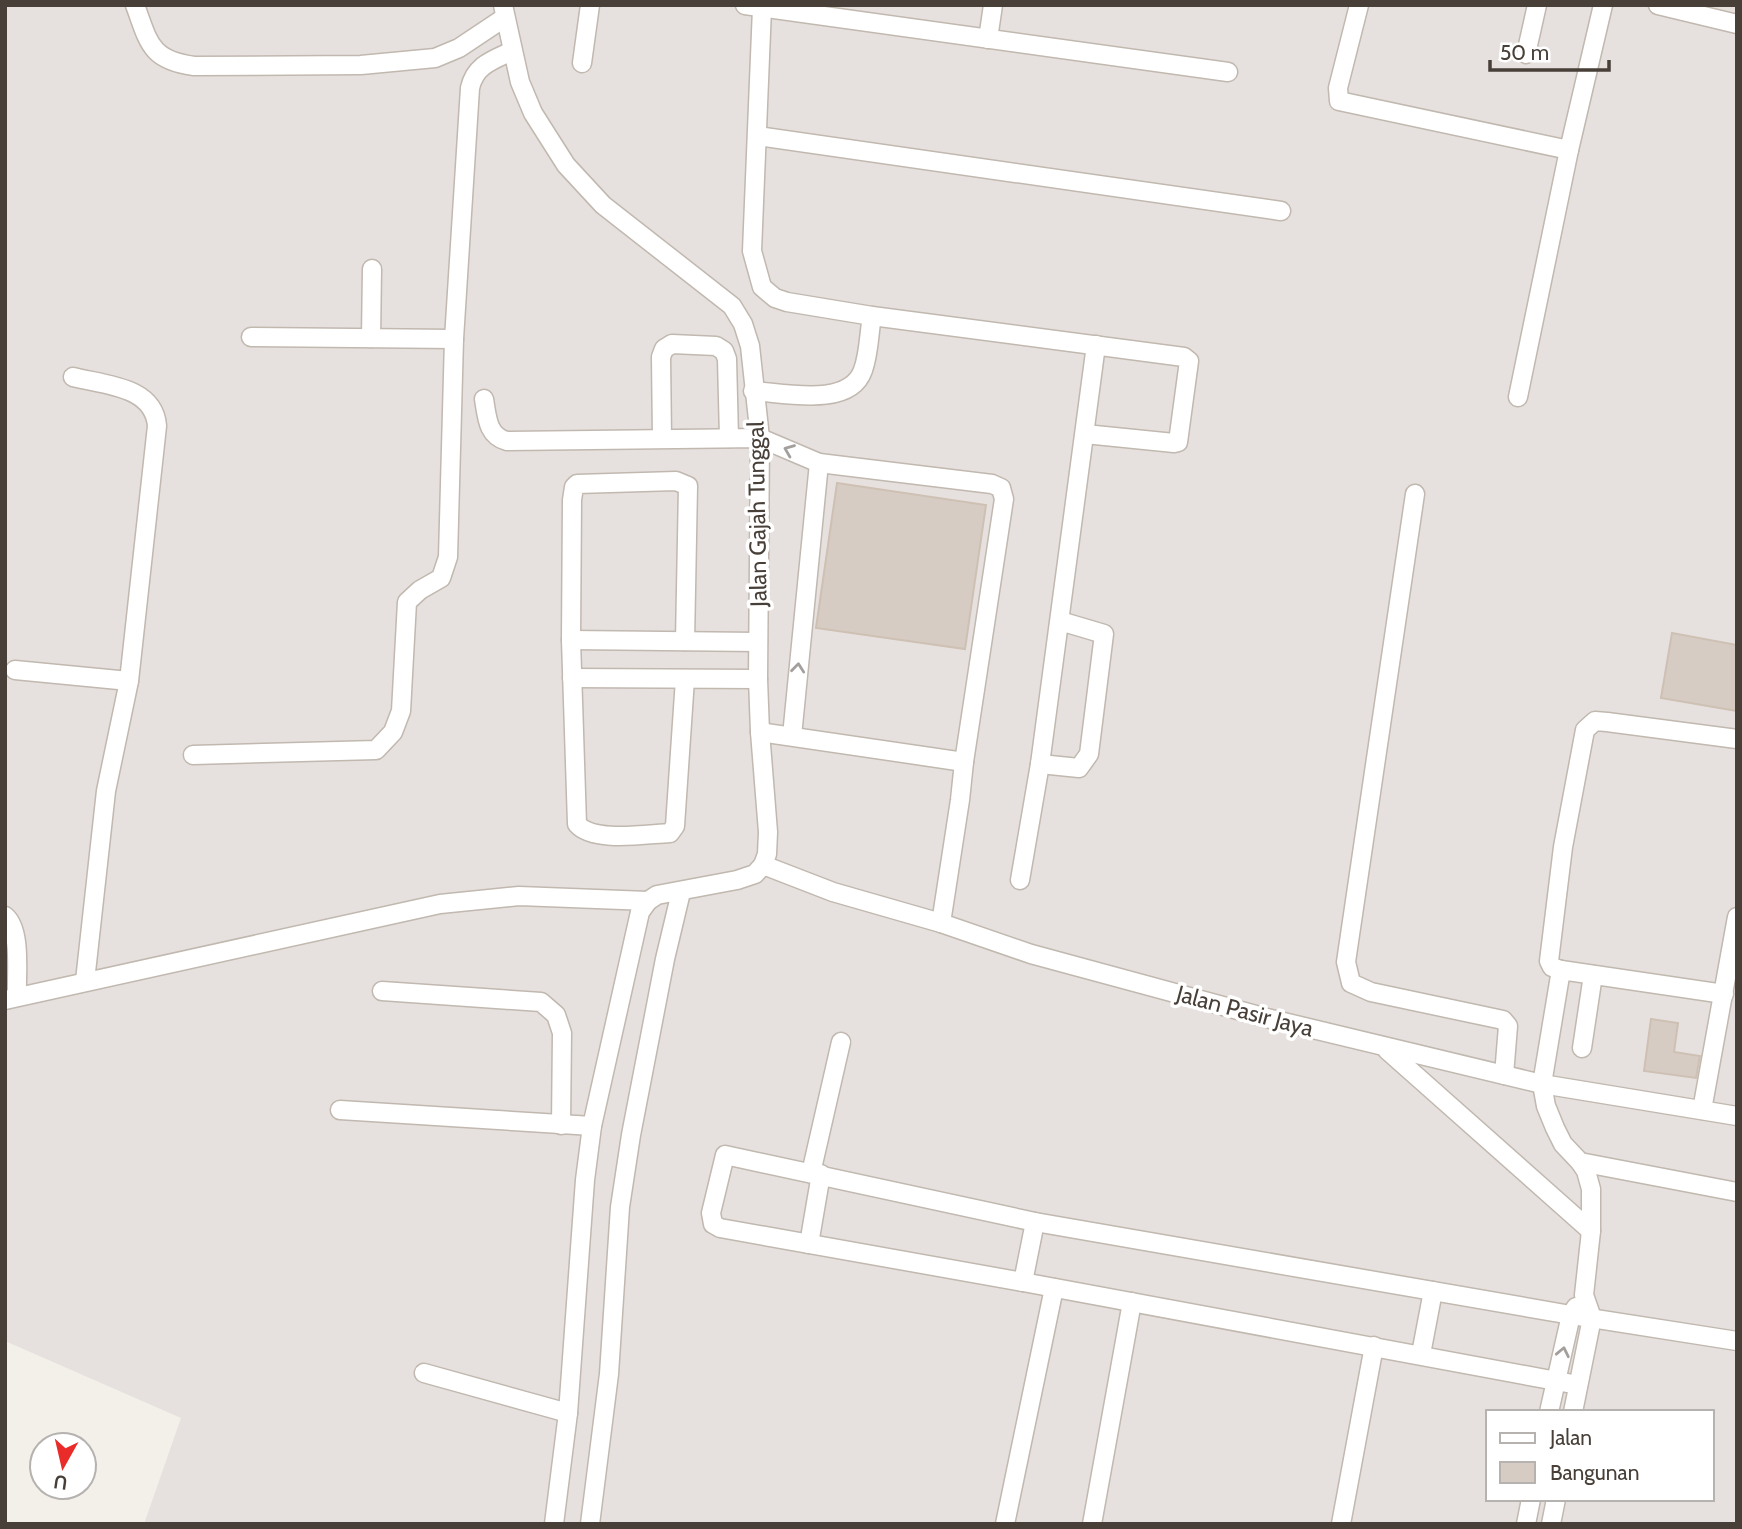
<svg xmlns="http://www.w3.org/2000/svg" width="1742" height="1529" viewBox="0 0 1742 1529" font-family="Cabin,sans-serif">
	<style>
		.industrial { fill: #e6e1de; fill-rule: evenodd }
		.building { fill: #d7ccc3; stroke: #cec0b3; stroke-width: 2 }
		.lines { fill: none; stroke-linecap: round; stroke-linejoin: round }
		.minor-casing { stroke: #c1b8af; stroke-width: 21 }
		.minor { stroke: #fff; stroke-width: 18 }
		.oneway { stroke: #a39f9c }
		.labels { text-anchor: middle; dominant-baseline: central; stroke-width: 7; stroke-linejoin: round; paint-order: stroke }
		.street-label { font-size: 23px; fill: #473f38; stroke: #fff }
	</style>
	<rect width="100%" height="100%" fill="#f3efe9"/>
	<path class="industrial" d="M 5,5 L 1737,5 L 1737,1524 L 144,1524 L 181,1418 L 5,1341 ZM 1488,1412 L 1712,1412 L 1712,1499 L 1488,1499 Z"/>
	<g class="building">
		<path d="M 837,483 L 986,505 L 965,649 L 816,628 Z"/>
		<path d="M 1672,633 L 1737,645 L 1737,711 L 1661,698 Z"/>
		<path d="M 1651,1019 L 1678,1023 L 1674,1052 L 1700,1056 L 1696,1078 L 1644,1071 Z"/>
	</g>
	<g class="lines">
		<g class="minor-casing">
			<g id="minor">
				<path d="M 135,5 C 149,43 150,60 194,66 L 361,65 L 435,58 L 459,48 L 504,18"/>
				<path d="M 503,5 L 520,82 L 533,113 L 566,165 L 603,205 L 732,306 L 743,324 L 750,346 L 760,438 L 758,679 L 760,732 L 768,832 L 767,854 L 763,865 L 755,874 L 737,880 L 657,895 L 648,901 L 640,912 L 592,1126 L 585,1180 L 568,1413 L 554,1524"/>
				<path d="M 745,5 L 1228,72"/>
				<path d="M 1359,5 L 1338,88 L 1339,101 L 1569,150"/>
				<path d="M 1658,5 L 1737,24"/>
				<path d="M 762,8 L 752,251 L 762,287 L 775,298 L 787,302 L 872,316 L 1184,357 L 1189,361 L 1178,442 L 1174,443 L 1085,434"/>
				<path d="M 988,39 L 993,5"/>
				<path d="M 1526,54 L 1537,5"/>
				<path d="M 582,63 L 590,5"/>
				<path d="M 758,136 L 1281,211"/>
				<path d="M 251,337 L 454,339"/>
				<path d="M 371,338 L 372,269"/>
				<path d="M 73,377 C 104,385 154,386 157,426 L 129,681 L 106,791 L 85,981"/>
				<path d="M 753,391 C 785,393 850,408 863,370 C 869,354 869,333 872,316"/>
				<path d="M 1518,397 L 1569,150 L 1603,5"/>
				<path d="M 484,399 C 487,416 487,436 507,441 L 760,438 L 819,463 L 992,484 L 1001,488 L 1004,499 L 964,762"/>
				<path d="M 662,438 L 661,357 L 664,349 L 672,344 L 716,346 L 724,351 L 727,359 L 729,438"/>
				<path d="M 1415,494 L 1346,962 L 1351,983 L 1371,992 L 1503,1020 L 1508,1026 L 1504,1075"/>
				<path d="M 571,640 L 758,642"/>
				<path d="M 15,670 L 129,681"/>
				<path d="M 572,678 L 758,679"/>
				<path d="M 685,679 L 675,826 L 670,833 C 646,834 593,843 577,824 L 571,640 L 572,500 L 574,487 L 577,484 L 676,481 L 688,486 L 685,641"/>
				<path d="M 760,732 L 964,762 L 960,800 L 941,923"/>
				<path d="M 792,736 L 819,463"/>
				<path d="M 193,755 L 376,750 L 393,732 L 401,711 L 407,602 L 420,590 L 441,578 L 448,557 L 454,339 L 470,88 C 475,65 493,60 512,51"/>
				<path d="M 1040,764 L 1079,768 L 1089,754 L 1104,634 L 1060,621"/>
				<path d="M 763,865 L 833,892 L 941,923 L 1031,954 L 1271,1019 L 1542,1084 L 1737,1116"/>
				<path d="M 1020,880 L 1040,764 L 1096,345"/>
				<path d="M 5,916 C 22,930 16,975 17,996"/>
				<path d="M 1561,970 L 1552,967 L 1549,961 L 1563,847 L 1585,730 L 1595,721 L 1607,722 L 1737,739"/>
				<path d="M 382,991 L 541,1002 L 556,1015 L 562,1033 L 561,1125"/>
				<path d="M 1724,994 L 1561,970 L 1542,1084 L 1546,1106 L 1555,1128 L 1563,1144 L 1580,1162 L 1737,1192"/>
				<path d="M 5,1000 L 440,904 L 519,896 L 648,901"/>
				<path d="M 1582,1048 L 1593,975"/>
				<path d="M 1387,1050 L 1591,1231"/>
				<path d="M 340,1110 L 592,1126"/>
				<path d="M 1702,1110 L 1737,917"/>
				<path d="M 811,1173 L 841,1042"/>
				<path d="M 809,1244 L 821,1174"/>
				<path d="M 1023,1282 L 1035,1222"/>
				<path d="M 1421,1354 L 1433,1291"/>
				<path d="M 424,1373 L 568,1413"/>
				<path d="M 1578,1385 L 1023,1282 L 720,1228 L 713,1224 L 711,1213 L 725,1155 L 1035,1222 L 1571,1315 L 1737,1341"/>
				<path d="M 1549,1412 L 1571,1315 L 1576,1307"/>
				<path d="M 1573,1412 L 1592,1318 L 1584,1295 L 1591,1231 L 1591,1189 L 1586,1171 L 1580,1162"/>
				<path d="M 590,1524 L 609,1374 L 620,1207 L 631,1135 L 665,959 L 681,892"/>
				<path d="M 1005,1524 L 1054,1288"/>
				<path d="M 1092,1524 L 1132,1302"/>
				<path d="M 1341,1524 L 1374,1346"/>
				<path d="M 1526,1524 L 1531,1499"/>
				<path d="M 1551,1524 L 1556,1499"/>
			</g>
		</g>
		<use href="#minor" class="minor"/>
	</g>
	<defs><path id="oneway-chevron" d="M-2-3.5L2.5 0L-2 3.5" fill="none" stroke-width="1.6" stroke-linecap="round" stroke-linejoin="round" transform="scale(1.75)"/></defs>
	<g class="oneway">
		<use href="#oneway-chevron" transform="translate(789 450) rotate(-158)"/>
		<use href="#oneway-chevron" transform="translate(798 668) rotate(-84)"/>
		<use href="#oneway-chevron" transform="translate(1563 1352) rotate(-78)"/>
	</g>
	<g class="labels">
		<g class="street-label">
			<text transform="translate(757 514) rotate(-91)">Jalan Gajah Tunggal</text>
			<text transform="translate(1245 1011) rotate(15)">Jalan Pasir Jaya</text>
		</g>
	</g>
	<rect width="1742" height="1529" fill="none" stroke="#473f38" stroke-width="14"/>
	<rect x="1486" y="1410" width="228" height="91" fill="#ffffff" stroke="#b5b2af" stroke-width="2"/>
	<rect x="1500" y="1433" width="35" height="10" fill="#ffffff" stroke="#b5b2af" stroke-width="2"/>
	<text x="1550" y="1445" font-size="21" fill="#473f38">Jalan</text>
	<rect x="1500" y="1462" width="35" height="21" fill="#d7ccc3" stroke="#b5b2af" stroke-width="2"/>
	<text x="1550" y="1480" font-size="21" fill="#473f38">Bangunan</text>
	<g transform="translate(63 1466) rotate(188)"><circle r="33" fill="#ffffff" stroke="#b5b2af" stroke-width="2"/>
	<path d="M0-5L12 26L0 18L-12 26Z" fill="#e92c2a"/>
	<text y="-10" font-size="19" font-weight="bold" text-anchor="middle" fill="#473f38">U</text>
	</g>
	<path d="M1490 60v10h119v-10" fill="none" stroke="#473f38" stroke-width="3.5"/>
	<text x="1500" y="60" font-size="21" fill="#473f38" stroke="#ffffff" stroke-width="5" paint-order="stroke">50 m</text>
</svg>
